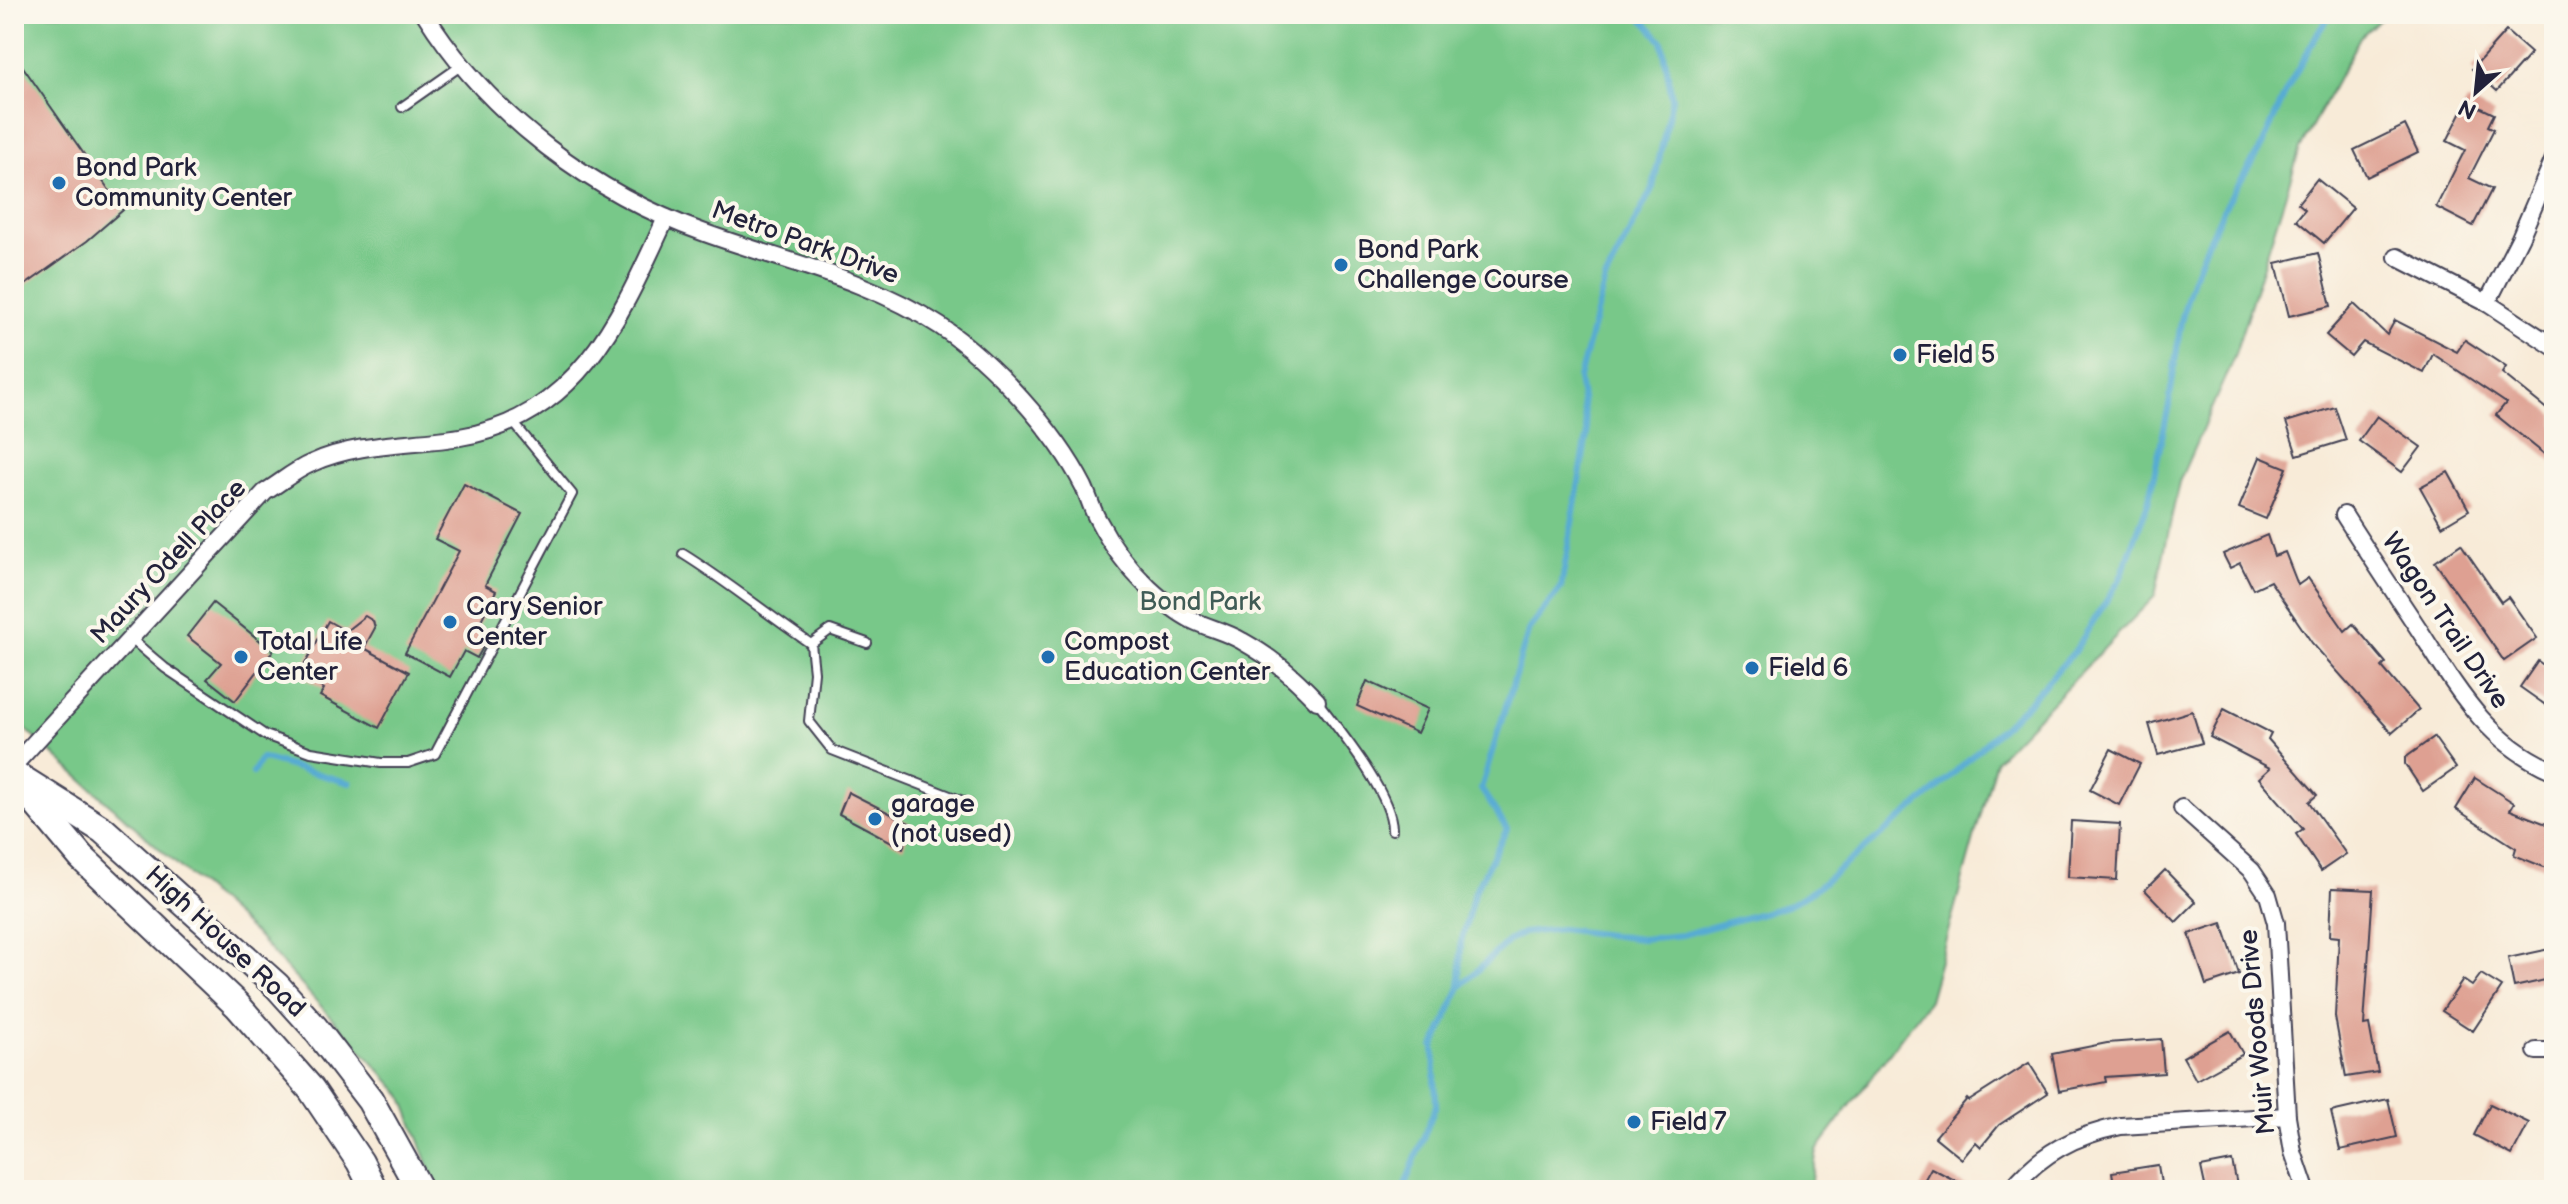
<svg xmlns="http://www.w3.org/2000/svg" width="2568" height="1204" viewBox="0 0 2568 1204" font-family="'Balsamiq Sans',sans-serif">
	<style>
		.green { fill: #78c889; stroke: #4d7562; stroke-width: 2 }
		.lines { fill: none; stroke-linecap: round; stroke-linejoin: round }
		.stream { stroke: #57abd3; stroke-width: 6 }
		.building { fill: #dea092 }
		.lane-casing { stroke: #424053; stroke-width: 12 }
		.street-casing { stroke: #424053; stroke-width: 20 }
		.primary-casing { stroke: #424053; stroke-width: 30 }
		.lane { stroke: #fff; stroke-width: 8 }
		.street { stroke: #fff; stroke-width: 16 }
		.primary { stroke: #fff; stroke-width: 26 }
		.poi-dot { fill: #1f6fb2; stroke: #fbf7ec; stroke-width: 3 }
		.labels { text-anchor: middle; dominant-baseline: central; stroke-width: 8; stroke-linejoin: round; paint-order: stroke }
		.poi-label { font-size: 26px; fill: #22223b; stroke: #fbf7ec; text-anchor: start }
		.street-label { font-size: 26px; fill: #22223b; stroke: #fbf7ec }
		.park-label { font-size: 26px; fill: #405c56; stroke: #fbf7ec }
	</style>
	<rect width="100%" height="100%" fill="#fbf7ec"/>
	<filter id="ink" filterUnits="userSpaceOnUse"><feTurbulence type="fractalNoise" baseFrequency=".0125" numOctaves="2"/><feDisplacementMap in="SourceGraphic" scale="16" xChannelSelector="R" yChannelSelector="G"/><feConvolveMatrix kernelMatrix="1 2 1 2 8 2 1 2 1" color-interpolation-filters="sRGB"/></filter>
	<filter id="wash" filterUnits="userSpaceOnUse"><feTurbulence type="fractalNoise" baseFrequency=".006" numOctaves="4" result="noise"/><feDisplacementMap in="SourceGraphic" scale="32" xChannelSelector="R" yChannelSelector="G"/><feGaussianBlur stdDeviation="1.8" result="paint"/><feColorMatrix in="noise" values="0 0 0 0 0 0 0 0 0 0 0 0 0 0 0 0 0 1.4 0 .05"/><feComposite in="paint" operator="in"/></filter>
	<g filter="url(#wash)">
		<rect width="100%" height="100%" fill="#f8ebd8"/>
		<path class="green" d="M 14,14 L 2386,14 L 2360,37 L 2300,149 L 2234,357 L 2179,482 L 2155,596 L 1996,760 L 1929,1000 L 1817,1150 L 1810,1190 L 438,1190 L 402,1095 L 255,934 L 14,719 Z"/>
		<g class="lines">
			<g class="stream">
				<path d="M 253,773 L 261,758 L 350,783"/>
				<path d="M 1460,987 L 1508,941 L 1523,933 L 1561,929 L 1641,939 L 1682,935 L 1787,906 L 1814,890 L 1936,790 L 2028,703 L 2074,652 L 2120,579 L 2148,503 L 2169,405 L 2181,321 L 2192,281 L 2205,247 L 2228,201 L 2262,146 L 2286,91 L 2317,34 L 2331,14"/>
				<path d="M 1403,1190 L 1436,1105 L 1434,1047 L 1460,987 L 1461,943 L 1474,893 L 1507,829 L 1481,789 L 1529,629 L 1561,588 L 1587,435 L 1579,378 L 1605,280 L 1653,187 L 1672,98 L 1662,41 L 1638,14"/>
			</g>
		</g>
		<g id="blocks">
			<g class="building">
				<path d="M 2506,31 L 2531,53 L 2497,91 L 2472,69 Z"/>
				<path d="M 14,54 L 123,210 L 87,241 L 14,293 Z"/>
				<path d="M 2467,101 L 2494,114 L 2488,126 L 2494,129 L 2469,178 L 2492,189 L 2473,226 L 2436,207 L 2465,150 L 2447,141 Z"/>
				<path d="M 2405,125 L 2418,152 L 2367,177 L 2354,150 Z"/>
				<path d="M 2317,179 L 2353,208 L 2324,243 L 2296,220 L 2305,209 L 2298,203 Z"/>
				<path d="M 2318,253 L 2331,306 L 2289,316 L 2276,263 Z"/>
				<path d="M 2354,304 L 2387,335 L 2395,320 L 2457,352 L 2465,340 L 2506,367 L 2502,373 L 2554,415 L 2554,462 L 2496,415 L 2506,403 L 2433,354 L 2424,373 L 2363,342 L 2351,356 L 2326,335 Z"/>
				<path d="M 2335,407 L 2346,440 L 2297,455 L 2286,422 Z"/>
				<path d="M 2377,416 L 2421,447 L 2402,472 L 2359,441 Z"/>
				<path d="M 2260,457 L 2287,468 L 2266,519 L 2239,508 Z"/>
				<path d="M 2448,472 L 2469,510 L 2442,526 L 2420,487 Z"/>
				<path d="M 464,484 L 522,514 L 485,585 L 496,591 L 478,626 L 491,633 L 477,658 L 464,651 L 450,677 L 405,653 L 459,551 L 435,539 Z"/>
				<path d="M 2267,535 L 2274,556 L 2285,552 L 2298,585 L 2308,578 L 2345,631 L 2353,624 L 2386,663 L 2382,667 L 2419,710 L 2392,733 L 2312,643 L 2270,581 L 2253,589 L 2240,563 L 2230,568 L 2223,554 Z"/>
				<path d="M 2461,544 L 2501,602 L 2508,597 L 2537,638 L 2504,661 L 2435,562 Z"/>
				<path d="M 213,603 L 273,651 L 235,701 L 207,679 L 221,663 L 187,636 Z"/>
				<path d="M 365,616 L 373,621 L 375,628 L 364,648 L 409,672 L 379,728 L 320,696 L 324,689 L 299,675 L 328,621 L 346,631 Z"/>
				<path d="M 2538,661 L 2554,673 L 2554,711 L 2520,687 Z"/>
				<path d="M 1367,681 L 1428,709 L 1417,733 L 1357,706 Z"/>
				<path d="M 2224,709 L 2271,733 L 2268,739 L 2317,795 L 2309,802 L 2346,854 L 2321,871 L 2296,834 L 2303,829 L 2259,778 L 2270,768 L 2210,737 Z"/>
				<path d="M 2192,711 L 2202,743 L 2158,755 L 2149,724 Z"/>
				<path d="M 2434,737 L 2456,768 L 2423,791 L 2405,764 L 2405,758 Z"/>
				<path d="M 2111,749 L 2140,764 L 2119,805 L 2090,790 Z"/>
				<path d="M 2475,778 L 2514,803 L 2510,810 L 2554,827 L 2554,871 L 2514,855 L 2516,848 L 2456,809 Z"/>
				<path d="M 848,792 L 911,824 L 903,848 L 839,814 Z"/>
				<path d="M 2071,821 L 2120,824 L 2117,880 L 2068,877 Z"/>
				<path d="M 2165,870 L 2196,902 L 2176,922 L 2145,890 Z"/>
				<path d="M 2332,888 L 2373,890 L 2364,1025 L 2369,1024 L 2378,1072 L 2346,1077 L 2335,1017 L 2339,937 L 2330,936 Z"/>
				<path d="M 2222,923 L 2239,974 L 2206,985 L 2189,934 Z"/>
				<path d="M 2554,948 L 2554,978 L 2514,987 L 2508,958 Z"/>
				<path d="M 2481,974 L 2502,987 L 2473,1031 L 2442,1011 L 2463,980 L 2472,986 Z"/>
				<path d="M 2230,1031 L 2243,1054 L 2196,1080 L 2183,1057 Z"/>
				<path d="M 2161,1039 L 2164,1073 L 2105,1077 L 2106,1082 L 2059,1091 L 2052,1054 L 2107,1043 Z"/>
				<path d="M 2029,1063 L 2048,1093 L 1999,1125 L 1981,1147 L 1976,1142 L 1962,1159 L 1935,1137 L 1967,1099 L 1969,1101 Z"/>
				<path d="M 2388,1099 L 2397,1137 L 2340,1150 L 2331,1112 Z"/>
				<path d="M 2490,1104 L 2529,1123 L 2512,1155 L 2474,1135 Z"/>
				<path d="M 2232,1161 L 2238,1190 L 2206,1190 L 2201,1167 Z"/>
				<path d="M 2158,1165 L 2162,1190 L 2115,1190 L 2112,1172 Z"/>
				<path d="M 1931,1168 L 1939,1172 L 1974,1190 L 1919,1190 Z"/>
			</g>
		</g>
	</g>
	<g filter="url(#ink)">
		<use href="#blocks" fill-opacity="0" stroke="#424053" stroke-width="2"/>
		<g class="lines">
			<g class="lane-casing">
				<g id="lane">
					<path d="M 402,107 L 462,65"/>
					<path d="M 683,554 C 728,582 768,615 811,644 L 814,672 L 809,721 L 832,750 L 968,803"/>
					<path d="M 130,638 L 165,668 L 265,735 L 311,752 L 381,763 L 408,763 L 435,754 L 572,494 L 513,422"/>
					<path d="M 811,644 L 830,630 L 867,643"/>
					<path d="M 1317,701 C 1339,730 1393,795 1392,830"/>
				</g>
			</g>
			<g class="street-casing">
				<g id="street">
					<path d="M 425,14 C 488,115 594,194 705,233 C 785,262 869,279 940,326 C 993,362 1055,430 1084,487 C 1089,498 1092,510 1098,520 C 1111,545 1129,569 1149,588 C 1161,599 1178,613 1192,620 C 1208,628 1227,632 1242,641 C 1274,659 1292,675 1317,701"/>
					<path d="M 2397,257 L 2487,303 L 2554,347"/>
					<path d="M 2487,303 L 2520,238 L 2554,159"/>
					<path d="M 2344,515 C 2368,553 2393,590 2418,628 C 2456,687 2486,743 2554,771"/>
					<path d="M 14,765 L 265,492 C 280,483 295,470 312,463 C 358,442 411,445 460,437 C 579,417 621,316 666,218"/>
					<path d="M 2182,808 L 2252,871 L 2268,895 L 2276,923 L 2287,1116 L 2293,1152 L 2306,1190"/>
					<path d="M 2536,1051 L 2554,1051"/>
					<path d="M 2011,1190 C 2040,1153 2076,1135 2121,1126 L 2287,1116"/>
				</g>
			</g>
			<g class="primary-casing">
				<g id="primary">
					<path d="M 14,774 L 103,830 L 277,986 L 314,1027 L 370,1100 L 420,1190"/>
					<path d="M 24,789 L 81,857 L 237,1005 L 311,1089 L 360,1162 L 374,1190"/>
				</g>
			</g>
			<use href="#lane" class="lane"/>
			<use href="#street" class="street"/>
			<use href="#primary" class="primary"/>
		</g>
	</g>
	<g class="poi-dot">
		<circle cx="59" cy="183" r="8"/>
		<circle cx="1341" cy="265" r="8"/>
		<circle cx="1900" cy="355" r="8"/>
		<circle cx="450" cy="622" r="8"/>
		<circle cx="241" cy="657" r="8"/>
		<circle cx="1048" cy="657" r="8"/>
		<circle cx="1752" cy="668" r="8"/>
		<circle cx="875" cy="819" r="8"/>
		<circle cx="1634" cy="1122" r="8"/>
	</g>
	<g class="labels">
		<g class="poi-label">
			<text x="75" y="168">Bond Park<tspan x="75" dy="30">Community Center</tspan></text>
			<text x="1357" y="250">Bond Park<tspan x="1357" dy="30">Challenge Course</tspan></text>
			<text x="1916" y="355">Field 5</text>
			<text x="466" y="607">Cary Senior<tspan x="466" dy="30">Center</tspan></text>
			<text x="257" y="642">Total Life<tspan x="257" dy="30">Center</tspan></text>
			<text x="1064" y="642">Compost<tspan x="1064" dy="30">Education Center</tspan></text>
			<text x="1768" y="668">Field 6</text>
			<text x="891" y="804">garage<tspan x="891" dy="30">(not used)</tspan></text>
			<text x="1650" y="1122">Field 7</text>
		</g>
		<g class="street-label">
			<text transform="translate(805 243) rotate(20)">Metro Park Drive</text>
			<text transform="translate(169 562) rotate(-47)">Maury Odell Place</text>
			<text transform="translate(2445 621) rotate(56)">Wagon Trail Drive</text>
			<text transform="translate(225 942) rotate(43)">High House Road</text>
			<text transform="translate(2258 1032) rotate(-95)">Muir Woods Drive</text>
		</g>
		<g class="park-label">
			<text x="1200" y="602">Bond Park</text>
		</g>
	</g>
	<rect width="2568" height="1204" fill="none" stroke="#fbf7ec" stroke-width="48"/>
	<g transform="translate(2476 92) rotate(207)" stroke="#fbf7ec" stroke-width="6" paint-order="stroke">
	<path d="M0-6L14 30L0 20L-14 30Z" fill="#22223b"/>
	<text y="-12" font-size="22" font-weight="bold" text-anchor="middle" fill="#22223b">N</text>
	</g>
</svg>
